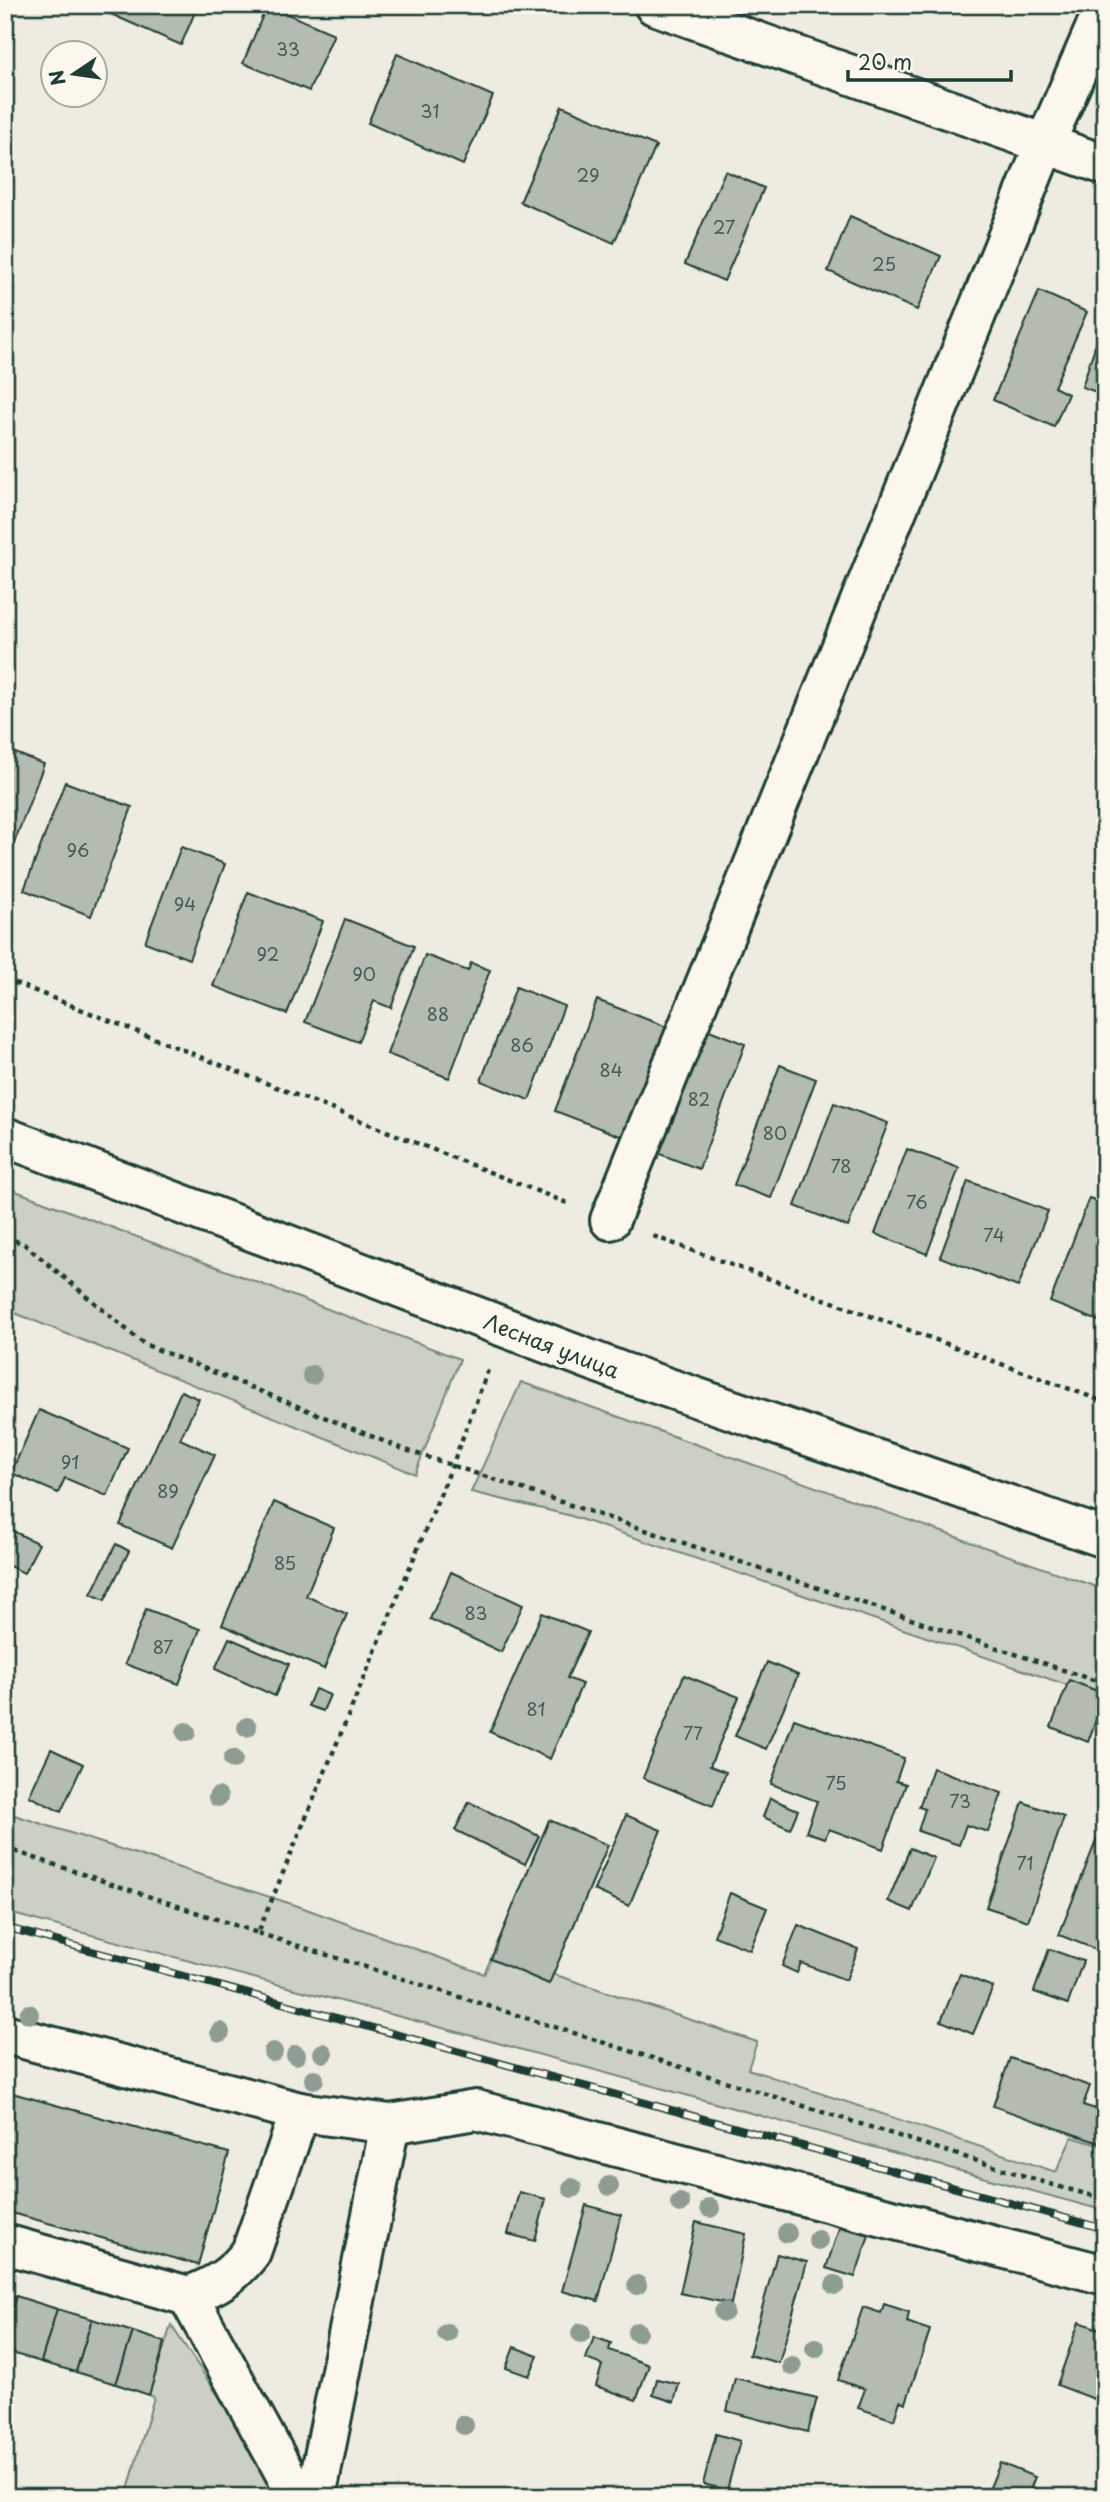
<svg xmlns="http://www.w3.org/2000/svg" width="1110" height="2502" viewBox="0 0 1110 2502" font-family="'Playpen Sans',sans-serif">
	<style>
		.green { fill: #cbcfc4; stroke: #75867c; stroke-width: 2 }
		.building { fill: #b4bbb0; stroke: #1f3d34; stroke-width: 2 }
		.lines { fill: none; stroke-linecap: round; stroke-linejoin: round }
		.minor-casing { stroke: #1f3d34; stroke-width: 44 }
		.path { stroke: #1f3d34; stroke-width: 4.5; stroke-dasharray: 5 5; stroke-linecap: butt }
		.minor { stroke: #fbf7ec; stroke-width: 38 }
		.rail-casing { stroke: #1f3d34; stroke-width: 8 }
		.rail { stroke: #fbf7ec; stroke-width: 5; stroke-dasharray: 16; stroke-linecap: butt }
		.tree { fill: #8f9c92 }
		.labels { text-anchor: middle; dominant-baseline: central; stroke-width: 7; stroke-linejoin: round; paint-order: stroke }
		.number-label { font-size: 18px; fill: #445c53 }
		.street-label { font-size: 21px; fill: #1f3d34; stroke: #fbf7ec }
	</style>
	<rect width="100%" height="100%" fill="#eeece1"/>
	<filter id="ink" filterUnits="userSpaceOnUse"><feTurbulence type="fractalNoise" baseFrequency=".0143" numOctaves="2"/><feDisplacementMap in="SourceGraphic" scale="14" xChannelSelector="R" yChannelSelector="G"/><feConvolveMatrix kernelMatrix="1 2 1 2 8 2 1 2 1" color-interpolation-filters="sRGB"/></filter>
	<g filter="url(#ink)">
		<g class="green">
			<path d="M 5,1187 L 460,1359 L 415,1474 L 5,1309 Z"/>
			<path d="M 521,1382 L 1105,1590 L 1105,1694 L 1069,1680 L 1067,1685 L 568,1515 L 471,1492 Z"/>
			<path d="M 5,1812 L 298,1906 L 484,1974 L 491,1959 L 548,1984 L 553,1974 L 757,2042 L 748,2069 L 1056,2172 L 1072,2137 L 1105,2147 L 1105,2211 L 465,2034 L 5,1912 Z"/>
			<path d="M 171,2325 L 234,2419 L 279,2497 L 126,2497 L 154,2397 L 149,2395 Z"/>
		</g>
		<g class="building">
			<path d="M 90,5 L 198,5 L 181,45 Z"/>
			<path d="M 267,5 L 334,34 L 309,91 L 243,63 Z"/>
			<path d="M 397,54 L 493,96 L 463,165 L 368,123 Z"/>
			<path d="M 562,106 L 656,146 L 614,243 L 520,202 Z"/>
			<path d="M 725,171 L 764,188 L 724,281 L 685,264 Z"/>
			<path d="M 850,216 L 941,256 L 917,310 L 828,271 Z"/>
			<path d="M 1039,291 L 1087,312 L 1054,387 L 1068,394 L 1054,427 L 993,400 Z"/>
			<path d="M 1105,315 L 1105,395 L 1082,387 Z"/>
			<path d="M 5,749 L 44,764 L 5,867 Z"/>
			<path d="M 65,782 L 132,807 L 91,916 L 24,890 Z"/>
			<path d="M 181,847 L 225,864 L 189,959 L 145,942 Z"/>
			<path d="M 248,892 L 323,921 L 287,1014 L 213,986 Z"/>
			<path d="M 345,919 L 414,946 L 391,1008 L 374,1001 L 358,1042 L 305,1022 Z"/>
			<path d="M 425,955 L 468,971 L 471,963 L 490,970 L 449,1078 L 387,1054 Z"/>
			<path d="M 516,987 L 564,1006 L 529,1100 L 481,1081 Z"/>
			<path d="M 597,1000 L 667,1027 L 625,1138 L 555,1111 Z"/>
			<path d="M 699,1026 L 745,1044 L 699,1169 L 652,1151 Z"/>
			<path d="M 780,1065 L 816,1079 L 771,1198 L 734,1185 Z"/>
			<path d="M 834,1103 L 888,1123 L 848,1227 L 795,1206 Z"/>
			<path d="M 907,1149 L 959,1168 L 927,1254 L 875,1234 Z"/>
			<path d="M 968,1181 L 1048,1211 L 1018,1287 L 940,1257 Z"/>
			<path d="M 1089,1198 L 1105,1204 L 1105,1312 L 1101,1322 L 1050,1302 Z"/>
			<path d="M 181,1391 L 199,1399 L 180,1439 L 215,1455 L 172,1548 L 120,1525 Z"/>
			<path d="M 39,1410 L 128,1448 L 107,1496 L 65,1478 L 58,1493 L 11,1473 Z"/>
			<path d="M 274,1502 L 334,1528 L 306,1596 L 347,1614 L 324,1669 L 222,1625 Z"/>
			<path d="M 5,1527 L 39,1544 L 24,1573 L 5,1564 Z"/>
			<path d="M 116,1544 L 129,1551 L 105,1600 L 91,1594 Z"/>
			<path d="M 451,1572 L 523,1605 L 501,1652 L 430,1619 Z"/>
			<path d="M 146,1609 L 200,1629 L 179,1684 L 125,1664 Z"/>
			<path d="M 542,1613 L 588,1632 L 567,1678 L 582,1684 L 550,1759 L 490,1732 Z"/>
			<path d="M 229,1638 L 289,1664 L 275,1696 L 215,1669 Z"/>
			<path d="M 767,1662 L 798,1675 L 766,1749 L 735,1736 Z"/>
			<path d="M 684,1675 L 739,1697 L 710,1766 L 726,1772 L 713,1806 L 643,1778 Z"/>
			<path d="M 1069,1680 L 1105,1694 L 1088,1742 L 1051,1727 Z"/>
			<path d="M 315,1689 L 330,1695 L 323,1711 L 308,1706 Z"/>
			<path d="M 794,1719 L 904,1758 L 896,1781 L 906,1784 L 883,1849 L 829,1829 L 825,1838 L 806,1832 L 817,1801 L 771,1784 Z"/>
			<path d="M 51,1749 L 83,1764 L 61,1812 L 29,1796 Z"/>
			<path d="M 933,1768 L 1002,1793 L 988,1832 L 966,1825 L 959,1845 L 918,1831 L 925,1809 L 919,1807 Z"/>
			<path d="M 770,1798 L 798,1810 L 790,1829 L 763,1817 Z"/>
			<path d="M 469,1802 L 539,1836 L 525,1864 L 455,1830 Z"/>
			<path d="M 1023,1802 L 1064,1817 L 1028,1921 L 986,1907 Z"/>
			<path d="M 626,1815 L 661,1830 L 629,1906 L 594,1890 Z"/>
			<path d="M 1105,1818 L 1105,1953 L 1059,1935 Z"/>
			<path d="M 549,1820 L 608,1845 L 549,1984 L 491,1959 Z"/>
			<path d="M 910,1848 L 934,1858 L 912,1911 L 888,1901 Z"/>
			<path d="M 730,1893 L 767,1908 L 750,1950 L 714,1936 Z"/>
			<path d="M 798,1925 L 858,1949 L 846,1980 L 801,1963 L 797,1973 L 782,1966 Z"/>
			<path d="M 1049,1949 L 1083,1961 L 1068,2004 L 1034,1992 Z"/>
			<path d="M 960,1974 L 993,1987 L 973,2034 L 941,2021 Z"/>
			<path d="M 1010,2058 L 1090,2086 L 1083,2105 L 1105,2112 L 1105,2145 L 993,2106 Z"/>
			<path d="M 5,2091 L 229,2153 L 198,2265 L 5,2211 Z"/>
			<path d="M 519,2192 L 546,2199 L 535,2241 L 508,2234 Z"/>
			<path d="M 586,2205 L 621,2215 L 598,2301 L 562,2291 Z"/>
			<path d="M 842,2219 L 871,2229 L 855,2277 L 826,2268 Z"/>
			<path d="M 696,2222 L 746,2234 L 731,2304 L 680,2293 Z"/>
			<path d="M 777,2254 L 807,2262 L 779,2363 L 749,2355 Z"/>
			<path d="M 5,2293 L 16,2296 L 5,2332 Z"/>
			<path d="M 16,2296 L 57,2309 L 41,2362 L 5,2351 L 5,2332 Z"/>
			<path d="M 884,2304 L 909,2312 L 907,2322 L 930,2330 L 906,2403 L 900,2401 L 894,2420 L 858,2408 L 865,2389 L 838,2380 L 863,2307 L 881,2313 Z"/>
			<path d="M 57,2309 L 92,2319 L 76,2372 L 41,2362 Z"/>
			<path d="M 92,2319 L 133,2332 L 116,2384 L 76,2372 Z"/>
			<path d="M 1079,2322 L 1105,2331 L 1105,2403 L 1057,2385 Z"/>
			<path d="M 133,2332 L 165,2342 L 149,2395 L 116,2384 Z"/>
			<path d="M 594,2337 L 611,2343 L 609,2350 L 649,2365 L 636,2400 L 596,2386 L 602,2365 L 586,2359 Z"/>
			<path d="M 514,2347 L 538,2356 L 529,2376 L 506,2368 Z"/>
			<path d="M 735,2378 L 817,2398 L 808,2432 L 727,2411 Z"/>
			<path d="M 657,2379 L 679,2384 L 674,2402 L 653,2395 Z"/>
			<path d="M 716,2434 L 740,2441 L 727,2490 L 703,2484 Z"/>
			<path d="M 1000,2463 L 1035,2477 L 1027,2497 L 986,2497 Z"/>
		</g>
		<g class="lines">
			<g class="minor-casing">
				<g id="minor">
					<path d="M 654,5 L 1105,165"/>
					<path d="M 5,1137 L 622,1372 L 1105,1538"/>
					<path d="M 610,1220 L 1045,144 L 1105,6"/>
					<path d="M 5,2034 L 300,2112"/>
					<path d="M 5,2244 L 188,2296"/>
					<path d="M 298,2497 L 188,2296 C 216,2286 234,2275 251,2252 L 300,2112 L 390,2124 L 476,2110 L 1105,2275"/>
					<path d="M 316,2497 L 390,2124"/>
				</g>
			</g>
			<g class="path">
				<path d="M 5,979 L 567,1203"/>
				<path d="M 653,1236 L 1105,1402"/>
				<path d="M 5,1237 L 24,1244 L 144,1344 L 403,1449 L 1105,1684"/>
				<path d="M 5,1848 L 258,1933 L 452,1466 L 488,1370"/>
				<path d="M 258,1933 L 1053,2185 L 1105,2199"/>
			</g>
			<use href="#minor" class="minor"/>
			<g class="rail-casing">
				<path id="rail" d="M 5,1927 L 1105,2229"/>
			</g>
			<use href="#rail" class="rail"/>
		</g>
		<g class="tree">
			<circle cx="312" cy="1375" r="10"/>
			<circle cx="247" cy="1727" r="10"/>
			<circle cx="186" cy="1732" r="10"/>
			<circle cx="233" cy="1759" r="10"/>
			<circle cx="218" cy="1797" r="10"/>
			<circle cx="29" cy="2014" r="10"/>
			<circle cx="220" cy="2032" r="10"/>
			<circle cx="273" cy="2052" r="10"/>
			<circle cx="323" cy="2053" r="10"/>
			<circle cx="296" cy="2055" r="10"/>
			<circle cx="314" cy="2079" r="10"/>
			<circle cx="609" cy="2186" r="10"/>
			<circle cx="572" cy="2188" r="10"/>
			<circle cx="680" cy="2203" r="10"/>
			<circle cx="710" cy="2208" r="10"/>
			<circle cx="787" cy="2233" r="10"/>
			<circle cx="818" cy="2240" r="10"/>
			<circle cx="637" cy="2285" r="10"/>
			<circle cx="835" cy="2285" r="10"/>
			<circle cx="724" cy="2312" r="10"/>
			<circle cx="637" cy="2332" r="10"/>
			<circle cx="447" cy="2333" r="10"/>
			<circle cx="581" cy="2333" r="10"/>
			<circle cx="815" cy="2348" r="10"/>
			<circle cx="792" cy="2366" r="10"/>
			<circle cx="464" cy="2425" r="10"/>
		</g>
	</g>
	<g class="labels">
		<g class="number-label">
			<text x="288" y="48">33</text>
			<text x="430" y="110">31</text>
			<text x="588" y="174">29</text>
			<text x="724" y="226">27</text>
			<text x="884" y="263">25</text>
			<text x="78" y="849">96</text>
			<text x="185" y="903">94</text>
			<text x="268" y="953">92</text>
			<text x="364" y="973">90</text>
			<text x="438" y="1013">88</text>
			<text x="522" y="1044">86</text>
			<text x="611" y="1069">84</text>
			<text x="699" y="1098">82</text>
			<text x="775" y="1132">80</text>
			<text x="841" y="1165">78</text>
			<text x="917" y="1201">76</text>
			<text x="994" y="1234">74</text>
			<text x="70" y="1461">91</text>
			<text x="168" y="1490">89</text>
			<text x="285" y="1562">85</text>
			<text x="476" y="1612">83</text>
			<text x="163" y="1646">87</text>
			<text x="536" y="1708">81</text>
			<text x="693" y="1732">77</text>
			<text x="836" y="1782">75</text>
			<text x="960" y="1800">73</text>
			<text x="1025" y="1862">71</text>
		</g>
		<g class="street-label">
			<text transform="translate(552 1345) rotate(21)">Лесная улица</text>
		</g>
	</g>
	<rect width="1110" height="2502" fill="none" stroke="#fbf7ec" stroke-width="28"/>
	<rect x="14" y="14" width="1082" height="2474" fill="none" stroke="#1f3d34" stroke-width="2.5" filter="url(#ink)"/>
	<g transform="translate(74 74) rotate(257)"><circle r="33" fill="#fbf7ec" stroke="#a3ada2" stroke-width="2"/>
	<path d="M0-5L12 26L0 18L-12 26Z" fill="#1f3d34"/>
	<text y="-10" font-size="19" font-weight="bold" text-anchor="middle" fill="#1f3d34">N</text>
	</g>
	<path d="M848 70v10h163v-10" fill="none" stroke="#1f3d34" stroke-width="3.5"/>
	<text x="858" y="70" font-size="21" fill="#1f3d34" stroke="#fbf7ec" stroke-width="5" paint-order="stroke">20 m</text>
</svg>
